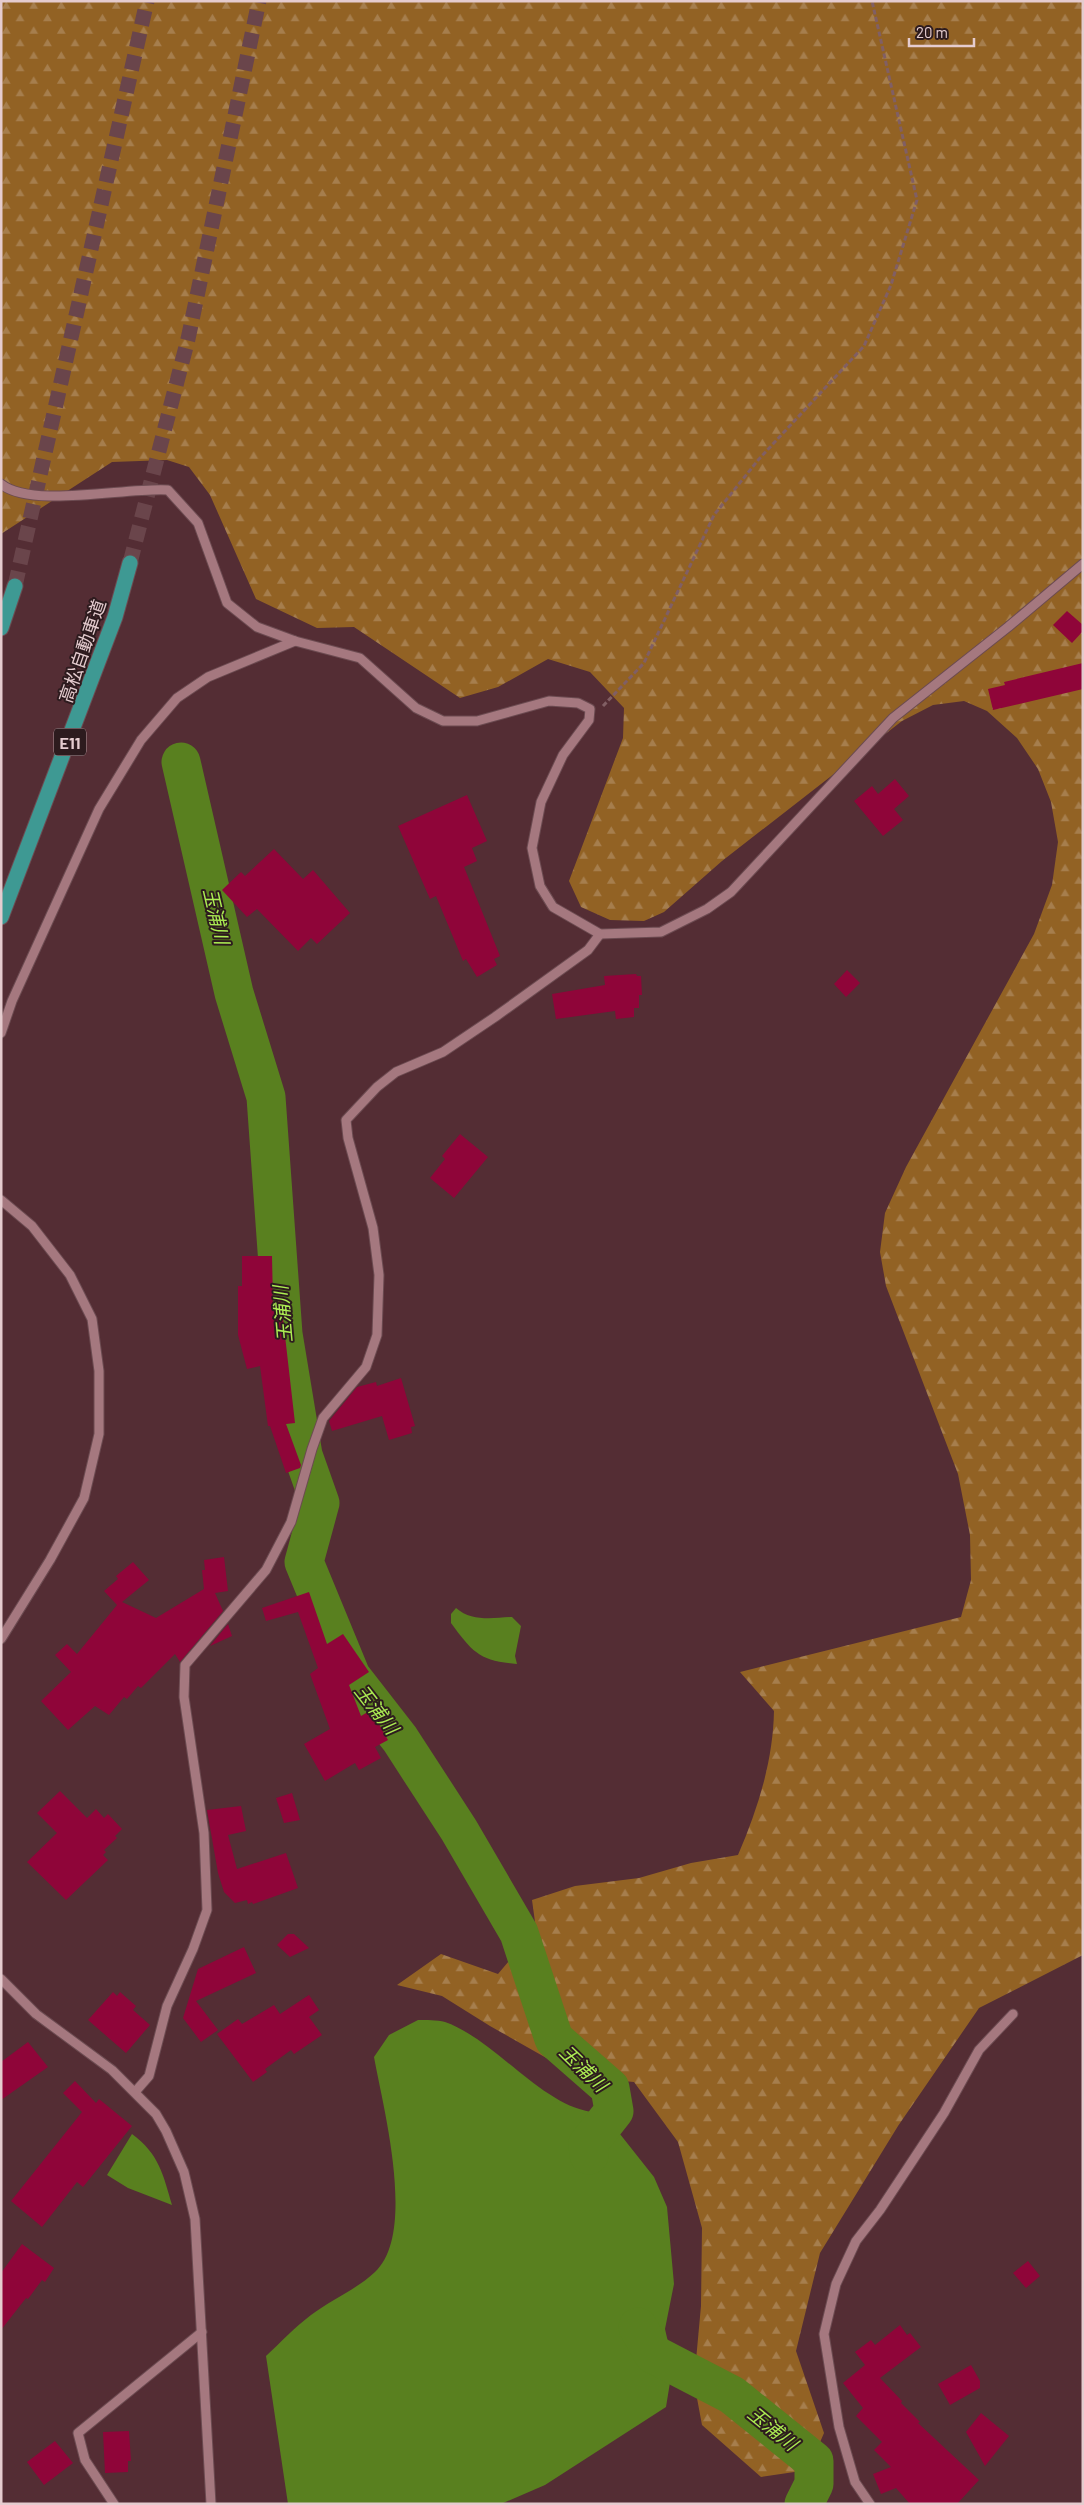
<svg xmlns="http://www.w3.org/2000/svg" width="1084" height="2505" viewBox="0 0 1084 2505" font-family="Barlow,'Noto Sans JP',sans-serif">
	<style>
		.forest { fill: url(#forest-firs) }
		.water { fill: #59801f }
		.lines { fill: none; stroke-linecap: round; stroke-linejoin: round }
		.river { stroke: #59801f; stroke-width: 39 }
		.building { fill: #8f0539 }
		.highway-tunnel { stroke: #6a454b; stroke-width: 15; stroke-dasharray: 15 8; stroke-linecap: butt }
		.minor-casing { stroke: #6c4b51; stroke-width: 11 }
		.highway-casing { stroke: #6c4b51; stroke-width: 17 }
		.path { stroke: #815f64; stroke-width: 3; stroke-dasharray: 5 2.5; stroke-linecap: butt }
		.minor { stroke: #a5787f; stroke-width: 9 }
		.highway { stroke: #3e9993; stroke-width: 15 }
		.labels { text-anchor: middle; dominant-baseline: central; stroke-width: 4; stroke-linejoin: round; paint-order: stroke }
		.shield { fill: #2d1b1e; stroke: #ae979a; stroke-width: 1 }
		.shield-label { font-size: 16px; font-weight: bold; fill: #e5cccf }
		.street-label { font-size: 18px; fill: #e5cccf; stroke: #2d1b1e }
		.water-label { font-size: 19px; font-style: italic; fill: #aced53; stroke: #2d1b1e }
	</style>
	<defs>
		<pattern id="forest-firs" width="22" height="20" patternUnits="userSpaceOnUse" patternTransform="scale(1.25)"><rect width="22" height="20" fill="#926224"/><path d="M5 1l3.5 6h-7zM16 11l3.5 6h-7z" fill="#a67e4d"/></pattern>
	</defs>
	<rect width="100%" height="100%" fill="#542d34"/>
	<path class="forest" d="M 1,1 L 1083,1 L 1083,1955 L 979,2008 L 898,2126 L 820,2253 L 796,2351 L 824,2433 L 808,2470 L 761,2477 L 702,2425 L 694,2382 L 701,2306 L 702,2228 L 678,2142 L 634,2082 L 580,2077 L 490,2026 L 442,1996 L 397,1985 L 441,1954 L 498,1974 L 536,1929 L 532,1900 L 575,1886 L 639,1878 L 691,1863 L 738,1855 C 758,1808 773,1762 774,1711 L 740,1672 L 961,1617 L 971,1580 L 970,1535 L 958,1474 L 886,1286 L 880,1252 L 885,1213 L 906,1167 L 1034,934 L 1052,885 L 1058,842 L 1051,802 L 1038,769 L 1017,738 L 987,711 L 964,701 L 933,705 L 902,721 L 722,861 L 664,912 L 644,921 L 610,920 L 581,907 L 569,881 L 623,738 L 624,708 L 590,672 L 548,659 L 498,687 L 460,698 L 354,627 L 317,628 L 256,599 L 210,495 L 189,467 L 167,460 L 112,462 L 1,534 Z"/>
	<g class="water">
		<path d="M 456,1608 C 472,1622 493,1618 512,1617 L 521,1626 L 515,1656 L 517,1664 C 480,1661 473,1653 451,1623 L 451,1614 Z"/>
		<path d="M 418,2020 C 426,2020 437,2020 445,2022 C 494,2039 540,2104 591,2112 C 598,2113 607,2111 614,2111 L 616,2129 L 654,2177 L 667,2207 L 674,2284 L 665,2329 L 673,2364 L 666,2407 L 545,2485 L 501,2504 L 288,2504 L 266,2356 C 281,2342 295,2327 311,2315 C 331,2300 357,2289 375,2272 C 417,2233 383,2107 374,2057 L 389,2035 Z"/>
		<path d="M 132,2134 C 159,2154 163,2174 172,2205 L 128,2188 L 107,2175 Z"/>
	</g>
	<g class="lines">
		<g class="river">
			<path d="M 181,762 L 234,993 L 266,1097 L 283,1334 L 303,1455 L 320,1503 L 304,1562 L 351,1676 L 400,1739 L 459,1830 L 519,1933 L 554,2039 L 610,2088 L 614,2111 L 588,2144 L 589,2155"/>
			<path d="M 638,2327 L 653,2354 L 732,2395 L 814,2461 L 814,2484 L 804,2504"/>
		</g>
	</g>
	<g class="building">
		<path d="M 1067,611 L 1083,625 L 1083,631 L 1072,643 L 1053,625 Z"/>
		<path d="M 1083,663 L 1083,689 L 993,710 L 988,689 L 1005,685 L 1004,682 Z"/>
		<path d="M 895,779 L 909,796 L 894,809 L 903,820 L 883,836 L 854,801 L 872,786 L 878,794 Z"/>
		<path d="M 467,795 L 487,841 L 472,848 L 477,861 L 464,867 L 500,956 L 494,959 L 497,965 L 477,977 L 466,959 L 463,961 L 436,896 L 430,899 L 398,826 Z"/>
		<path d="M 274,849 L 303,879 L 313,870 L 350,913 L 317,944 L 311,938 L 298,951 L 257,909 L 247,917 L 222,890 L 241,872 L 245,876 Z"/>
		<path d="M 847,970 L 860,983 L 846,997 L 834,984 Z"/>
		<path d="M 636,974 L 637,976 L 641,976 L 642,995 L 639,995 L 639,1008 L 634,1008 L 634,1017 L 616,1019 L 615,1011 L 556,1019 L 552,994 L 605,985 L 604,976 Z"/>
		<path d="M 460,1134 L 488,1157 L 454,1198 L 430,1178 L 445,1159 L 442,1156 Z"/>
		<path d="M 242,1256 L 272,1256 L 273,1303 L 281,1301 L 295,1423 L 286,1424 L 301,1465 L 300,1468 L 286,1473 L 270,1426 L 268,1426 L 260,1366 L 247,1369 L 238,1335 L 238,1286 L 242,1286 Z"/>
		<path d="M 401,1378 L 415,1426 L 411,1427 L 412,1433 L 389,1440 L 382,1416 L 332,1431 L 329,1421 L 357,1387 L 376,1382 L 377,1386 Z"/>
		<path d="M 224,1557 L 228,1591 L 215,1593 L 223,1611 L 180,1662 L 175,1654 L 141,1688 L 138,1686 L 127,1699 L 124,1697 L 109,1715 L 95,1706 L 68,1730 L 41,1701 L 71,1672 L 55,1655 L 67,1644 L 77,1654 L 117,1605 L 104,1591 L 118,1579 L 116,1576 L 133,1562 L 149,1580 L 122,1602 L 156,1618 L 204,1589 L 202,1570 L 205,1570 L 204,1560 Z"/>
		<path d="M 309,1592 L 327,1644 L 343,1634 L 369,1672 L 349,1685 L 361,1716 L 371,1710 L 388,1740 L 375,1747 L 381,1758 L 359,1770 L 355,1763 L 325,1781 L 304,1744 L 330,1729 L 310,1674 L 318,1668 L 298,1612 L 266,1621 L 262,1608 Z"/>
		<path d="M 228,1624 L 232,1636 L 210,1646 Z"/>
		<path d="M 60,1791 L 87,1818 L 96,1809 L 104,1818 L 108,1814 L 122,1829 L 115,1836 L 117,1838 L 104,1850 L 106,1852 L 103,1855 L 108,1860 L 66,1900 L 27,1862 L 57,1833 L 37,1813 Z"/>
		<path d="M 292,1793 L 300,1820 L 284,1823 L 276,1798 Z"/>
		<path d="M 241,1806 L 246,1831 L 228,1835 L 237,1869 L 286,1853 L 298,1888 L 253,1904 L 252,1902 L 248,1904 L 247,1900 L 235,1903 L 224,1892 L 218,1873 L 207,1810 Z"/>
		<path d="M 288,1934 L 294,1934 L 309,1948 L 290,1957 L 277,1945 Z"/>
		<path d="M 244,1947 L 256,1973 L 196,2001 L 218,2030 L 201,2042 L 183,2018 L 198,1969 Z"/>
		<path d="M 113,1992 L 117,1996 L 120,1992 L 136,2006 L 133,2010 L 150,2025 L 126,2053 L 88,2020 Z"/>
		<path d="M 309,1995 L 319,2010 L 309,2017 L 322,2035 L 294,2054 L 291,2050 L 265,2069 L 267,2072 L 253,2082 L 217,2034 L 238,2019 L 242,2024 L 274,2005 L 280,2014 Z"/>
		<path d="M 28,2042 L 48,2067 L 1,2100 L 1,2062 Z"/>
		<path d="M 75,2081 L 96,2103 L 99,2099 L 132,2126 L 83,2187 L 77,2182 L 42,2227 L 11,2201 L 82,2112 L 63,2093 Z"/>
		<path d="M 22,2244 L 54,2268 L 45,2282 L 42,2280 L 28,2299 L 26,2298 L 1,2330 L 1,2273 Z"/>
		<path d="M 1028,2261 L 1040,2276 L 1026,2288 L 1013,2273 Z"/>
		<path d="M 900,2325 L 907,2335 L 910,2333 L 921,2347 L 880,2378 L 902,2401 L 901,2403 L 920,2422 L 918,2423 L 979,2480 L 957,2504 L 910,2504 L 896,2488 L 881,2494 L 873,2474 L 891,2467 L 874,2450 L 882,2442 L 856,2416 L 863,2408 L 843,2383 L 865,2365 L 855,2352 L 871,2340 L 875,2345 Z"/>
		<path d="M 971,2365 L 980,2381 L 980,2388 L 950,2405 L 938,2384 Z"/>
		<path d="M 981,2413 L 1009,2436 L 985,2466 L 966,2432 Z"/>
		<path d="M 129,2431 L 131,2461 L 128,2461 L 128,2472 L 105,2473 L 103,2432 Z"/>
		<path d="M 55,2441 L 73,2463 L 44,2485 L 27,2462 Z"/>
	</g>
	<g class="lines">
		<g class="highway-tunnel">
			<path d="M 130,563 L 188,339 L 259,1"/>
			<path d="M 15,586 L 147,1"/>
		</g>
		<g class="minor-casing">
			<g id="minor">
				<path d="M 1,484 C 32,509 127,487 168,490 L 198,523 L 227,603 L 257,627 L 295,641 L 360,658 L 416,708 L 443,721 L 477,721 L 549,701 L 578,703 L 590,709 L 589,720 L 563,755 L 541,802 L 532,848 L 540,886 L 553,907 L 600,934 L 661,932 L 707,909 L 731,892 L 893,718 L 1008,627 L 1083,564"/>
				<path d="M 1,1033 L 12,1001 L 99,809 L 141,740 L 177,698 L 208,677 L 295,641"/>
				<path d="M 1,1200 L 32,1226 L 70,1275 L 92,1319 L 99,1371 L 99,1434 L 84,1498 L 50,1560 L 1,1639"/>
				<path d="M 1,1979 L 36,2014 L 112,2070 L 156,2114 L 166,2131 L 184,2172 L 195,2219 L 211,2504"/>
				<path d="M 135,2092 L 149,2076 L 167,2006 L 193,1949 L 207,1910 L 204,1833 L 184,1697 L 185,1665 L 266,1570 L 291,1522 L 312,1449 L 323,1418 L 366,1367 L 377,1335 L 379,1275 L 373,1228 L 348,1138 L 346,1120 L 377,1087 L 396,1072 L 443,1052 L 495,1017 L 588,950 L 600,934"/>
				<path d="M 114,2504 L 85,2460 L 78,2433 L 202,2332"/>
				<path d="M 870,2504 L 855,2482 L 839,2427 L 824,2334 L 836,2284 L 856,2241 L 880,2210 L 944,2113 L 979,2050 L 1013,2014"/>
			</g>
		</g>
		<g class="highway-casing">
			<g id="highway">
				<path d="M 1,628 L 15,586"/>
				<path d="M 1,917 L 115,617 L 130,563"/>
			</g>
		</g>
		<path class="path" d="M 603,706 L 644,663 L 714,515 L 759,459 L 864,346 L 891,285 L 917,200 L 872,1"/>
		<use href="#minor" class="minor"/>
		<use href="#highway" class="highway"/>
	</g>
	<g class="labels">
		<rect class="shield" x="54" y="728.5" width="32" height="27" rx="4"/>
		<g class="shield-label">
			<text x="70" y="742">E11</text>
		</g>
		<g class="street-label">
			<text transform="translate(82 651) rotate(-71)">高松自動車道</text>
		</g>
		<g class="water-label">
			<text transform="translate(217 916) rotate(77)">玉浦川</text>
			<text transform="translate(282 1314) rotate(-95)">玉浦川</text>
			<text transform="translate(377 1709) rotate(52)">玉浦川</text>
			<text transform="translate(584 2068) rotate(44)">玉浦川</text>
			<text transform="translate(773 2428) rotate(39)">玉浦川</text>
		</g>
	</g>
	<rect width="1084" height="2505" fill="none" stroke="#e5cccf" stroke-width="5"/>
	<path d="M909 38v8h65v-8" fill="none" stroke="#e5cccf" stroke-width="2.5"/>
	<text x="916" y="38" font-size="15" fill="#e5cccf" stroke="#2d1b1e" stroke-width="4" paint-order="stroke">20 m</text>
</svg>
